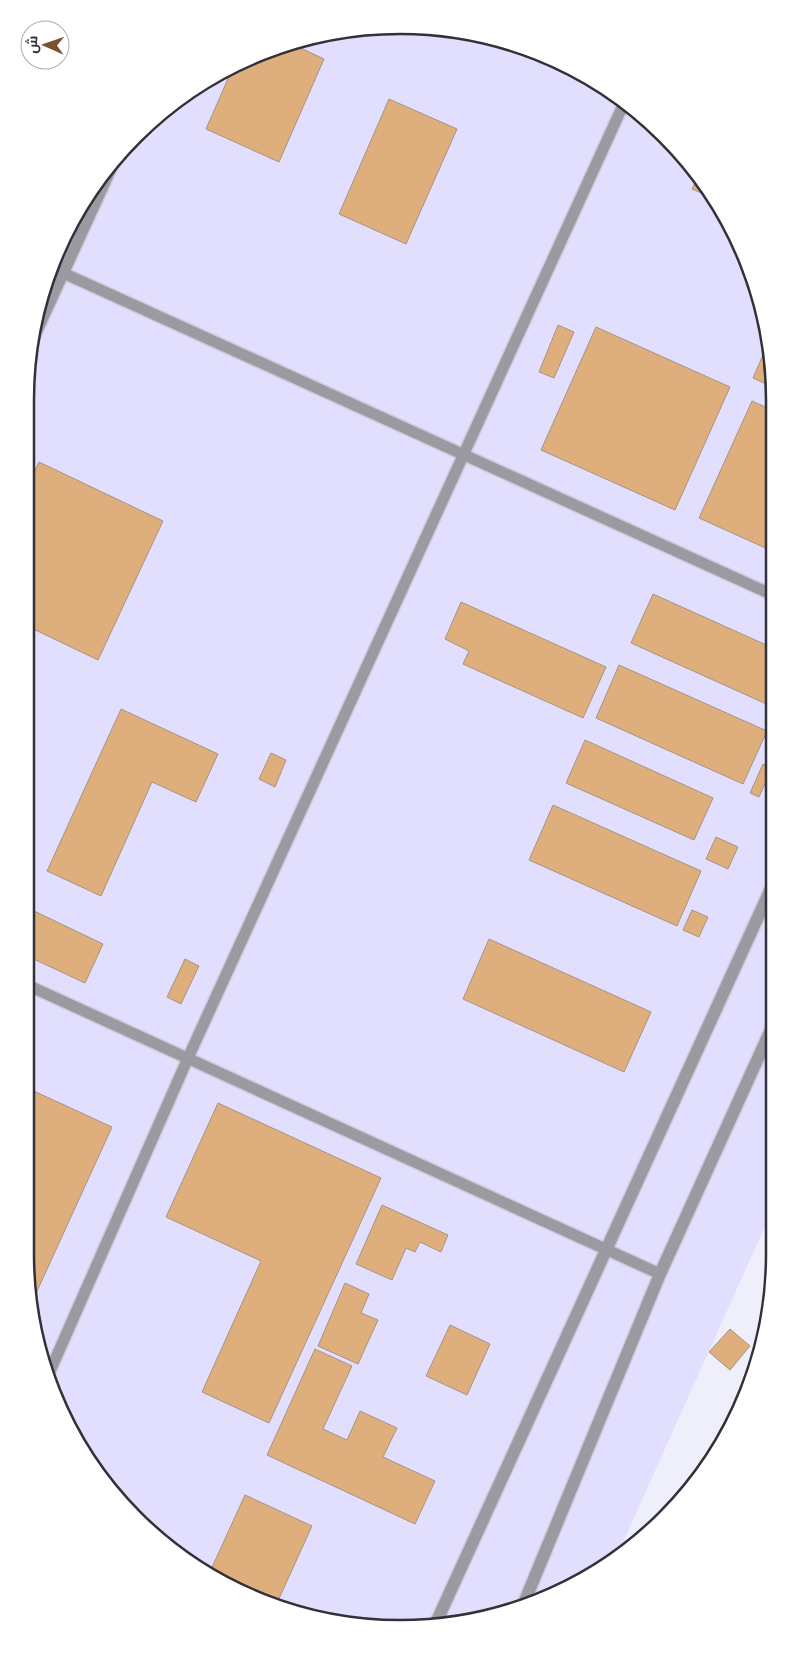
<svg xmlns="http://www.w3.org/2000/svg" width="800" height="1654" viewBox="0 0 800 1654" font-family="Signika,Cairo,sans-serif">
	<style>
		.built { fill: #e1dffd }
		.building { fill: #dfae7d; stroke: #a59484 }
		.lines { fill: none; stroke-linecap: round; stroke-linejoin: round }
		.service-casing { stroke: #cdccd8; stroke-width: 14 }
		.tertiary-casing { stroke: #cdccd8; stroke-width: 15 }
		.service { stroke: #9b9aa3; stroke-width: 11 }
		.tertiary { stroke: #9b9aa3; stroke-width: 12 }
		.rim { fill: none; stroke: #313139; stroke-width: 2.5 }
	</style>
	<rect width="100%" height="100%" fill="#efeefb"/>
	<path class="built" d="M 400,25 L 473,32 L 544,54 L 629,103 L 698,172 L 747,257 L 772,351 L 775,1204 L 615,1560 L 566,1590 L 449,1626 L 327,1622 L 212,1579 L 153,1536 L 103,1483 L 45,1375 L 25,1254 L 25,400 L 32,327 L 54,256 L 88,191 L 135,135 L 192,88 L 257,53 L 327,32 Z"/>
	<g class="building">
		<path d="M 290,43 L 324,59 L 279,162 L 206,129 L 234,65 L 257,53 Z"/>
		<path d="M 389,99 L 457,129 L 406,244 L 339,214 Z"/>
		<path d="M 699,174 L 713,198 L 692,189 Z"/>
		<path d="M 558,325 L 574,332 L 554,378 L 539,372 Z"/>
		<path d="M 596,327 L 730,387 L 675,510 L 541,450 Z"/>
		<path d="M 769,341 L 772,351 L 772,387 L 753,378 Z"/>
		<path d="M 752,401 L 772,410 L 772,551 L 699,518 Z"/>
		<path d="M 39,462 L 163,521 L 98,660 L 25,625 L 25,492 Z"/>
		<path d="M 653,594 L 773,648 L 773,707 L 631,643 Z"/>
		<path d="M 461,602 L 606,667 L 583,718 L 463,664 L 469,651 L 445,639 Z"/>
		<path d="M 619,665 L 767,731 L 743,784 L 596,718 Z"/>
		<path d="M 121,709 L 218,754 L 196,802 L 152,782 L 101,896 L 47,871 Z"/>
		<path d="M 585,740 L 713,798 L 694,840 L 566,783 Z"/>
		<path d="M 271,753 L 286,760 L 275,787 L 259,779 Z"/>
		<path d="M 763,764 L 772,768 L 759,797 L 750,793 Z"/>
		<path d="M 553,805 L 701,871 L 677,926 L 529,860 Z"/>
		<path d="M 716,837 L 738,847 L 728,869 L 706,859 Z"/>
		<path d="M 32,910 L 103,944 L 85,983 L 25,955 L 25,924 Z"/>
		<path d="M 692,910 L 708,917 L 699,937 L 683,930 Z"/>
		<path d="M 489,939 L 651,1012 L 624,1072 L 463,999 Z"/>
		<path d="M 185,959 L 199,966 L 181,1004 L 167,997 Z"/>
		<path d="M 25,1087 L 112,1127 L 33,1300 L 25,1254 Z"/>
		<path d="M 218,1103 L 381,1178 L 269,1423 L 202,1392 L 261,1261 L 166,1217 Z"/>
		<path d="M 382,1205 L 448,1235 L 441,1252 L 420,1242 L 415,1252 L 406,1248 L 392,1280 L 356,1264 Z"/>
		<path d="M 345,1283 L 369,1294 L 361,1313 L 378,1320 L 358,1364 L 318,1346 Z"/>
		<path d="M 450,1325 L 490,1344 L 467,1395 L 426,1376 Z"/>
		<path d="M 730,1329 L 750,1346 L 730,1370 L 709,1352 Z"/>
		<path d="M 315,1349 L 352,1366 L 323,1429 L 347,1440 L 360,1411 L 397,1428 L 383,1457 L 435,1481 L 415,1524 L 267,1455 Z"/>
		<path d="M 245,1495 L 312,1526 L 277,1603 L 212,1579 L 208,1576 Z"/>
	</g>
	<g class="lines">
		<g class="service-casing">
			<g id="service">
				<path d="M 50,267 L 773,595"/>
				<path d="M 30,346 L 116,158"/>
				<path d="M 25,984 L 660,1274"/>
				<path d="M 47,1378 L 188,1058 L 625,101"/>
			</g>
		</g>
		<g class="tertiary-casing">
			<g id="tertiary">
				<path d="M 524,1603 L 660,1274 L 774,1023"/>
				<path d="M 435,1625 L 774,882"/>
			</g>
		</g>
		<use href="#service" class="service"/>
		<use href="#tertiary" class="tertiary"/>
	</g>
	<path d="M0 0H800V1654H0ZM400 34H400A366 366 0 0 1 766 400V1254A366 366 0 0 1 400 1620H400A366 366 0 0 1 34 1254V400A366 366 0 0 1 400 34Z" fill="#fff" fill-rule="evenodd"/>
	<path class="rim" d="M400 34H400A366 366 0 0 1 766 400V1254A366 366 0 0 1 400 1620H400A366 366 0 0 1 34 1254V400A366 366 0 0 1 400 34Z"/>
	<g transform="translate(45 45) rotate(272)"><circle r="24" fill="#ffffff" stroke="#adadb0"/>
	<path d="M0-4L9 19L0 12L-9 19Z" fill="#78542e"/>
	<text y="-8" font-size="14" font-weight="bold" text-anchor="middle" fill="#313139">ش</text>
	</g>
</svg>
